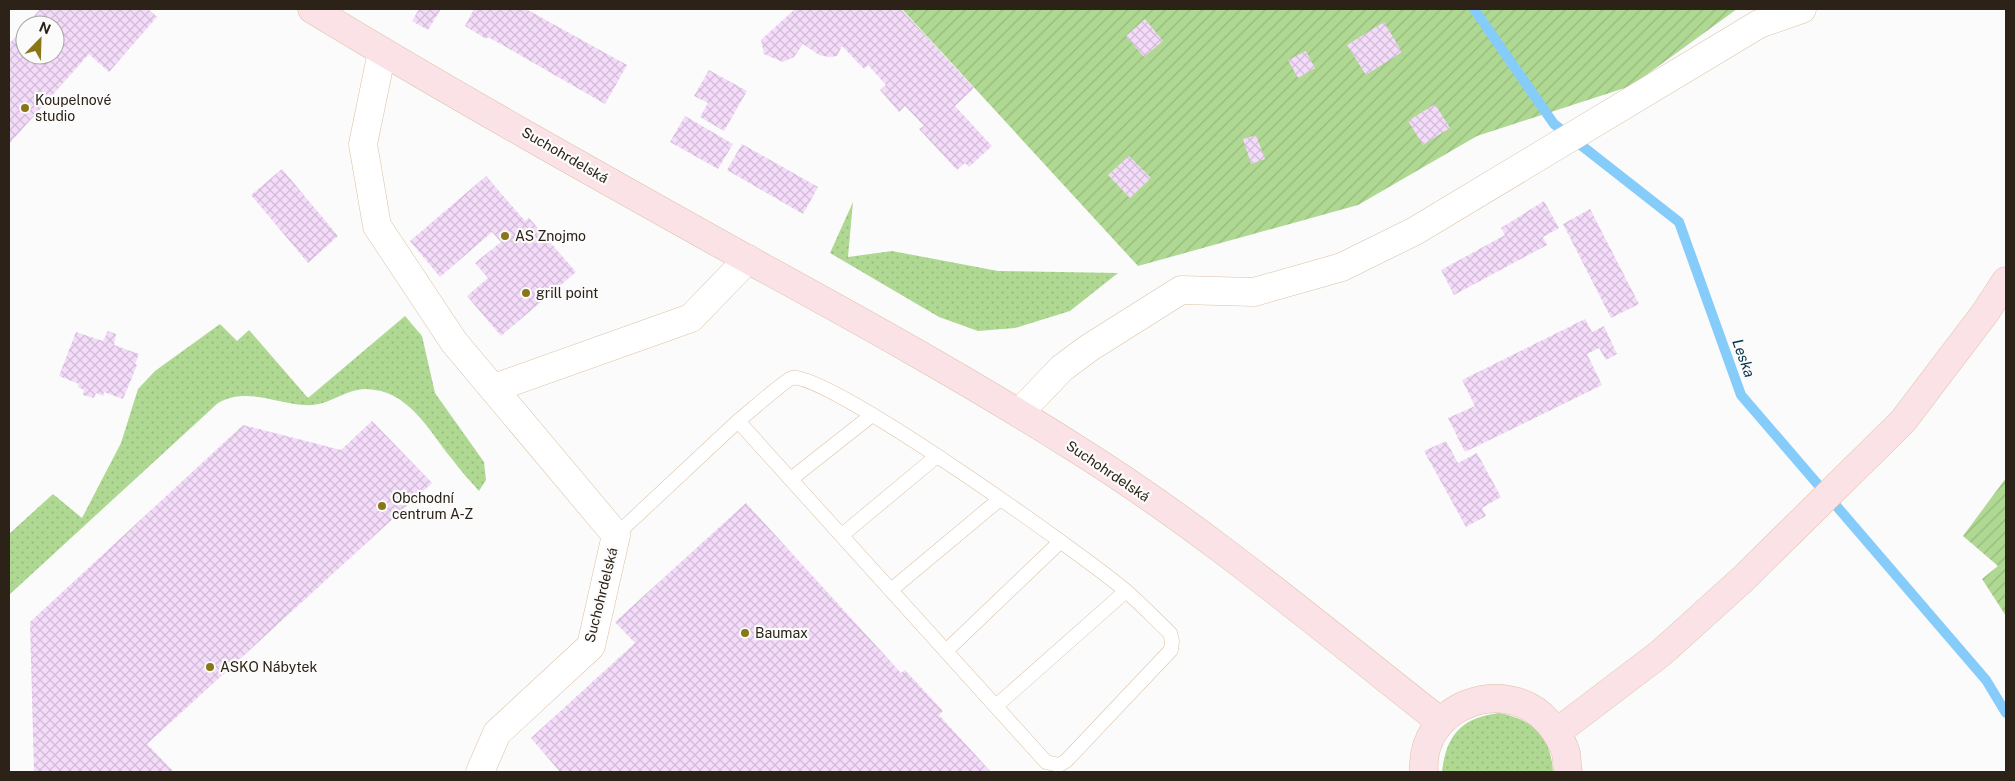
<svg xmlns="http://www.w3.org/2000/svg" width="2015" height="781" viewBox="0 0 2015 781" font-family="'Public Sans',sans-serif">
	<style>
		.grass { fill: url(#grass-dots) }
		.garden { fill: url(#garden-furrows) }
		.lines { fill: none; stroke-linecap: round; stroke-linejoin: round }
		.stream { stroke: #85ccfb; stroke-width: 10 }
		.building { fill: url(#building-cross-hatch) }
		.lane-casing { stroke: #dcc1a5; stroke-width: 15 }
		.street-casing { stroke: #dcc1a5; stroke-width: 29 }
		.secondary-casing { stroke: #dcc1a5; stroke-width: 29 }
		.lane { stroke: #fff; stroke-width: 14 }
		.street { stroke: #fff; stroke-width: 28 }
		.secondary { stroke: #fbe2e6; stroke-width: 28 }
		.poi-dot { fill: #897619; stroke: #fbfbfb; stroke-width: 2 }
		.labels { text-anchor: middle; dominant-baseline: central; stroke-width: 4.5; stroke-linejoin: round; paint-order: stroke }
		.poi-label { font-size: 14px; fill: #2c2217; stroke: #fbfbfb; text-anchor: start }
		.street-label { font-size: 14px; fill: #2c2217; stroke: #fbfbfb }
		.water-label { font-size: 15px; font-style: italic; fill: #09334a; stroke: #fbfbfb }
	</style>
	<defs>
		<pattern id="grass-dots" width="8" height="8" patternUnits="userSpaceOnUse" patternTransform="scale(1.25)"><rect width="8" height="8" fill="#afd893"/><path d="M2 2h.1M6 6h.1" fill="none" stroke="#97b97e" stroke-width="1.8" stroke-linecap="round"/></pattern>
		<pattern id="garden-furrows" width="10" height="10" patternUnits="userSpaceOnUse" patternTransform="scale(1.25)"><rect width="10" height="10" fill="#afd893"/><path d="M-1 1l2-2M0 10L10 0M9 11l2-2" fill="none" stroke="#97b97e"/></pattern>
		<pattern id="building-cross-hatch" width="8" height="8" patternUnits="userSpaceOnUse" patternTransform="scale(1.25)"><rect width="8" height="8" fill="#f4dbf9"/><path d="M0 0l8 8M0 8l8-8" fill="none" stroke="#d1bcd5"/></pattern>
	</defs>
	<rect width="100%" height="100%" fill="#fbfbfb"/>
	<g class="grass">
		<path d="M 853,202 L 848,257 L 892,251 L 998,271 L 1118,273 L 1070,311 L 1015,328 L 978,331 L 939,317 L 830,253 Z"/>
		<path d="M 405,316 L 422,336 L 435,393 L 484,462 L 486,480 L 479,491 C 470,481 460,470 452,459 C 428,430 409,390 366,389 C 344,389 329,407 304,405 C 275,403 246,387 218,403 L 9,595 L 9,534 L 53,494 L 82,518 L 121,443 L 138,389 L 155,371 L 220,324 L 237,341 L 249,330 L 308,398 Z"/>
		<path d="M 1499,713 C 1533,719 1551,737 1553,772 L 1442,772 C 1446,735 1461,718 1499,713 Z"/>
	</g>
	<g class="garden">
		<path d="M 902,9 L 1737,9 L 1631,86 L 1477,136 L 1358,205 L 1138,266 Z"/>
		<path d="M 2006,478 L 2006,616 L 1982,579 L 1998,566 L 1963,536 Z"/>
	</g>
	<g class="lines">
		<path class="stream" d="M 1474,9 L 1554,124 L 1679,222 L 1741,395 L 1986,680 L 2006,713"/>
	</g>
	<g class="building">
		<path d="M 40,9 L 148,9 L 157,17 L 109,72 L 89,54 L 9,144 L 9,44 L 25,26 L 25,55 L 55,55 L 55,25 L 26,25 Z"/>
		<path d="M 419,9 L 441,9 L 428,30 L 412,21 Z"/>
		<path d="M 474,9 L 526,9 L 627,65 L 605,104 L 506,47 L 488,37 L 486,39 L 465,26 Z"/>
		<path d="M 795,9 L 901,9 L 974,88 L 955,106 L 992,146 L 969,167 L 965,163 L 957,170 L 919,129 L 924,126 L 905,106 L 899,112 L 880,90 L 886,85 L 868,65 L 864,69 L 842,46 L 837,56 L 829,57 L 819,55 L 803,44 L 794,57 L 783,62 L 764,54 L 761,40 Z"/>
		<path d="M 1145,19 L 1163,41 L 1144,57 L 1126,36 Z"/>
		<path d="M 1384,22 L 1402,52 L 1366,75 L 1347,45 Z"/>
		<path d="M 1306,51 L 1315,68 L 1298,78 L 1288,60 Z"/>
		<path d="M 709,70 L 747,91 L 724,131 L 700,117 L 708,103 L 694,96 Z"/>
		<path d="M 1435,104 L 1450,128 L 1423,145 L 1408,121 Z"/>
		<path d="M 685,116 L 733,144 L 718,169 L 670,142 Z"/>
		<path d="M 1256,135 L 1265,159 L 1251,164 L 1243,139 Z"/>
		<path d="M 742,144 L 818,187 L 803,214 L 727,170 Z"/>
		<path d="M 1129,156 L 1151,178 L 1130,198 L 1108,175 Z"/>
		<path d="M 282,169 L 338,236 L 308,263 L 251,195 Z"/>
		<path d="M 486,176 L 525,221 L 529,218 L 576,272 L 501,336 L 467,296 L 488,278 L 475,263 L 501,242 L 492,232 L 440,277 L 410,241 Z"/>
		<path d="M 1544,201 L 1559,228 L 1543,237 L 1547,245 L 1454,295 L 1441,270 L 1505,235 L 1501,228 Z"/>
		<path d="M 1590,209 L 1639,304 L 1611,318 L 1563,224 Z"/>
		<path d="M 1585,319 L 1592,332 L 1604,326 L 1617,354 L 1606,360 L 1599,348 L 1587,354 L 1602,385 L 1465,452 L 1448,418 L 1475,406 L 1462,380 Z"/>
		<path d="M 108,331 L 116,334 L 114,345 L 139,354 L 135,364 L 137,365 L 123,399 L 104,392 L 103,396 L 96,393 L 94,398 L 83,395 L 84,390 L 78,387 L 79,384 L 59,376 L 76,332 L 103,341 Z"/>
		<path d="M 372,421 L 432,483 L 147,744 L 174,772 L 34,772 L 30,622 L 243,425 L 341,450 Z"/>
		<path d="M 1446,441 L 1458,463 L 1477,453 L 1501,497 L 1482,508 L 1486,516 L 1466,527 L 1424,451 Z"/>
		<path d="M 746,503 L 901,673 L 905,670 L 943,711 L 939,715 L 991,772 L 560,772 L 531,738 L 635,643 L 615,622 Z"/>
	</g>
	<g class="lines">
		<g class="lane-casing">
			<g id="lane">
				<path d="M 791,479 L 872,415"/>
				<path d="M 616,535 L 738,421 L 1046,762 L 1059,765 L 1066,761 L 1171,650 L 1172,641 L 1170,633 C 1155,619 1141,604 1126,591 C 1089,559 825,370 792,378 C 785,380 747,414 738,421"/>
				<path d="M 842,535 L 937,456"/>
				<path d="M 891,590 L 1000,499"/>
				<path d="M 946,651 L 1060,542"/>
				<path d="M 996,706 L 1126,591"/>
			</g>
		</g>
		<g class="street-casing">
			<g id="street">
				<path d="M 382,52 L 363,144 L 377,226 L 454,342 L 616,535 L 591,646 L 497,733 L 480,772"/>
				<path d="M 494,388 L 691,318 L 748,259"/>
				<path d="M 1019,413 L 1062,368 L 1089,348 L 1181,290 L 1254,292 L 1342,267 L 1415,231 L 1759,24 L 1802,9"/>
			</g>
		</g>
		<g class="secondary-casing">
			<g id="secondary">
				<path d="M 312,9 C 455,96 602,178 749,260 C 859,320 969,381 1075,448 C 1205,529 1321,628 1441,722"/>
				<path d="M 1557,732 L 1661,653 L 1744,578 L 1903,421 L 1985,313 L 2006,281"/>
				<path d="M 1424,772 C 1419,705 1506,673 1549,723 C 1556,732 1563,742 1566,753 C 1567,759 1567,766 1568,772"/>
			</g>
		</g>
		<use href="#lane" class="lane"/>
		<use href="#street" class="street"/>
		<use href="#secondary" class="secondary"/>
	</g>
	<g class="poi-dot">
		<circle cx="25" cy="108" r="5"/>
		<circle cx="505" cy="236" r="5"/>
		<circle cx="526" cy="293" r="5"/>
		<circle cx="382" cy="506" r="5"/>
		<circle cx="745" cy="633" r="5"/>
		<circle cx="210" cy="667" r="5"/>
	</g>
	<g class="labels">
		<g class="poi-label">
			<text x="35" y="100">Koupelnové<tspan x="35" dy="16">studio</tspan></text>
			<text x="515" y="236">AS Znojmo</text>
			<text x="536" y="293">grill point</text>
			<text x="392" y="498">Obchodní<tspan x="392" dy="16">centrum A-Z</tspan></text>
			<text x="755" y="633">Baumax</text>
			<text x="220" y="667">ASKO Nábytek</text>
		</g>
		<g class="street-label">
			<text transform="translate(565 155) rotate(30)">Suchohrdelská</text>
			<text transform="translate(1108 471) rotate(34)">Suchohrdelská</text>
			<text transform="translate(601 595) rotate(-76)">Suchohrdelská</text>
		</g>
		<g class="water-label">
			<text transform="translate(1744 358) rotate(70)">Leska</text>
		</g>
	</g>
	<rect width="2015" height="781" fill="none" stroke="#2c2217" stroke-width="20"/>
	<g transform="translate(40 40) rotate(23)"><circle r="24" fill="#fbfbfb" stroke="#a8a4a0"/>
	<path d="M0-4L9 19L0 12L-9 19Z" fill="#897619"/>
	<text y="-8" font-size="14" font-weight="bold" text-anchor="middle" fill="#2c2217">N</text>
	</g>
</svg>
